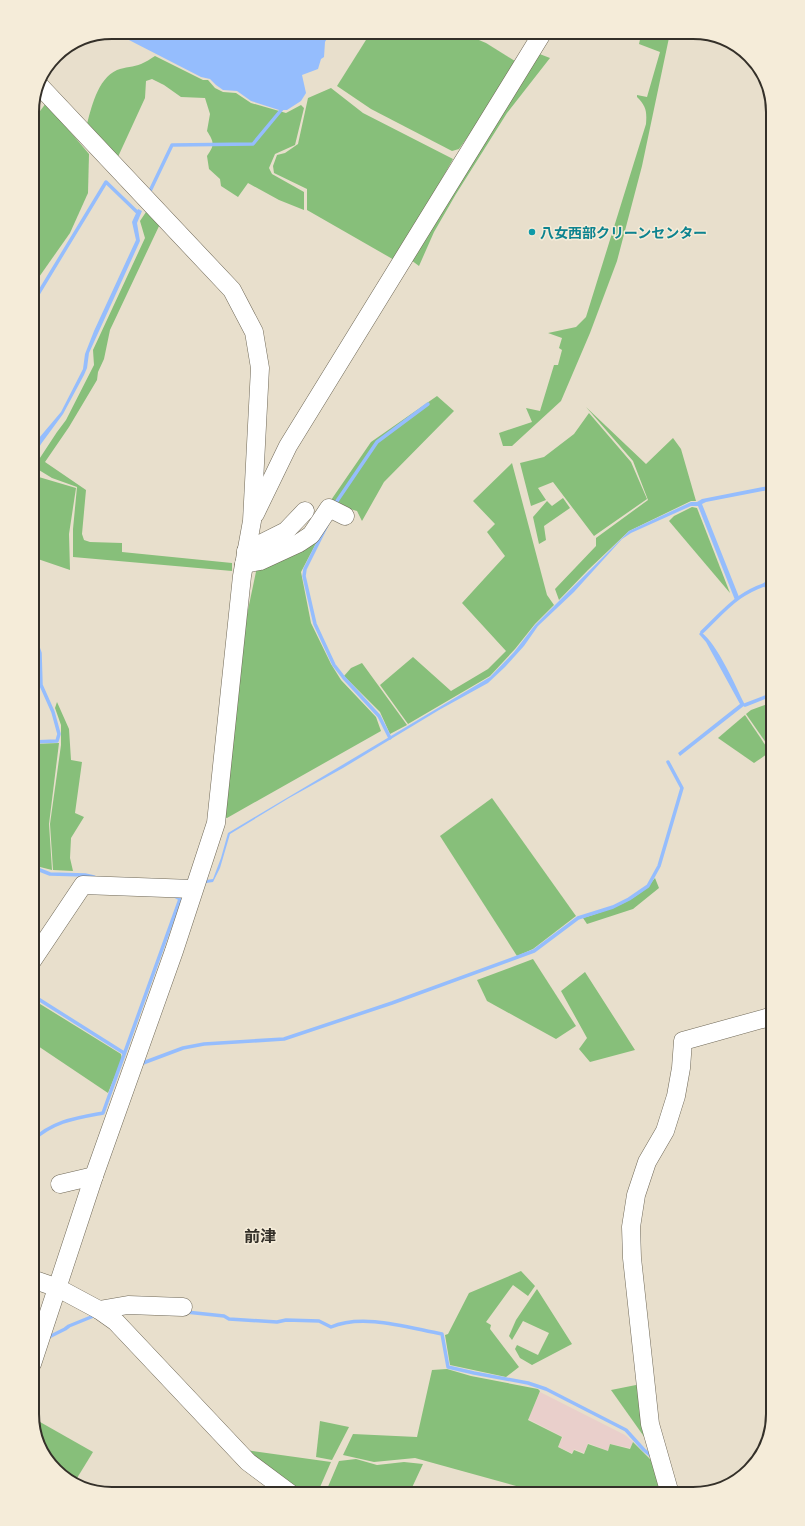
<svg xmlns="http://www.w3.org/2000/svg" width="805" height="1526" viewBox="0 0 805 1526" font-family="Lato,'Noto Sans JP',sans-serif">
	<style>
		.industrial { fill: #e9cfcb }
		.green { fill: #87bf7a }
		.water { fill: #95bdfd }
		.lines { fill: none; stroke-linecap: round; stroke-linejoin: round }
		.stream { stroke: #95bdfd; stroke-width: 3.5 }
		.minor-casing { stroke: #6f6857; stroke-width: 19 }
		.minor { stroke: #fff; stroke-width: 18 }
		.culture-dot { fill: #0f9aa8; stroke: #f5ecd9; stroke-width: 1.5 }
		.labels { text-anchor: middle; dominant-baseline: central; stroke-width: 3; stroke-linejoin: round; paint-order: stroke }
		.culture-label { font-size: 14px; font-weight: bold; fill: #0d838f; stroke: #f5ecd9; text-anchor: start }
		.quarter-label { font-size: 16px; font-weight: bold; fill: #343029; stroke: #f5ecd9 }
		.rim { fill: none; stroke: #343029; stroke-width: 2 }
	</style>
	<rect width="100%" height="100%" fill="#e8dfcc"/>
	<path class="industrial" d="M 540,1392 L 625,1435 L 633,1442 L 630,1448 L 610,1444 L 608,1451 L 588,1443 L 584,1453 L 574,1449 L 572,1453 L 558,1447 L 563,1437 L 528,1419 Z"/>
	<g class="green">
		<path d="M 371,32 L 460,32 L 486,43 L 515,61 L 486,111 L 459,149 L 452,151 L 371,109 L 337,86 Z"/>
		<path d="M 628,32 L 670,33 L 642,166 L 617,261 L 590,333 L 561,401 L 512,446 L 503,446 L 499,433 L 532,422 L 526,408 L 540,411 L 554,365 L 558,365 L 562,350 L 559,348 L 562,338 L 548,333 L 576,327 L 586,317 L 646,124 C 647,111 646,106 637,97 L 637,95 L 647,97 L 660,52 L 639,44 L 641,35 Z"/>
		<path d="M 537,53 L 550,58 L 507,113 L 456,194 L 434,232 L 419,266 L 411,260 Z"/>
		<path d="M 155,56 L 203,80 L 208,80 L 215,88 L 223,92 L 236,93 L 251,103 L 286,113 L 301,105 L 304,108 L 295,145 L 275,154 L 269,168 L 272,174 L 304,192 L 304,210 L 279,200 L 248,183 L 238,197 L 221,186 L 220,179 L 209,169 L 207,156 C 215,145 214,142 207,131 L 210,114 L 205,98 L 181,97 L 164,85 L 152,79 L 146,81 L 145,98 L 117,159 L 86,128 C 91,109 97,79 117,70 C 125,67 134,67 141,64 C 146,62 150,59 155,56 Z"/>
		<path d="M 331,88 L 363,113 L 453,159 L 396,261 L 307,210 L 307,189 L 274,173 L 273,166 L 277,155 L 285,153 L 298,144 L 308,98 Z"/>
		<path d="M 46,103 L 89,154 L 88,193 L 70,233 L 32,287 L 32,122 Z"/>
		<path d="M 148,209 L 160,224 L 110,330 L 104,359 L 98,372 L 97,380 L 69,427 L 45,462 L 86,490 L 82,534 L 84,540 L 90,542 L 122,543 L 122,552 L 232,563 L 232,571 L 73,557 L 73,529 L 77,487 L 52,478 L 34,467 L 57,432 L 66,420 L 94,365 L 93,350 L 145,238 L 140,221 Z"/>
		<path d="M 437,396 L 454,411 L 384,482 L 362,521 L 357,511 L 329,503 L 371,442 Z"/>
		<path d="M 586,407 L 646,464 L 673,438 L 681,449 L 696,501 L 691,501 L 629,531 L 588,570 L 559,600 L 555,589 L 596,546 L 596,538 L 648,500 L 633,461 Z"/>
		<path d="M 589,413 L 631,462 L 647,499 L 594,536 L 553,482 L 538,488 L 546,500 L 531,506 L 520,463 L 544,457 L 574,434 Z"/>
		<path d="M 512,463 L 547,595 L 554,605 L 535,624 L 515,649 L 490,676 L 408,724 L 380,685 L 413,657 L 451,691 L 488,669 L 506,651 L 462,603 L 505,556 L 487,532 L 495,524 L 473,501 Z"/>
		<path d="M 32,475 L 76,488 L 69,534 L 70,570 L 32,557 Z"/>
		<path d="M 563,498 L 570,508 L 544,526 L 546,540 L 539,544 L 533,517 L 547,501 L 552,506 Z"/>
		<path d="M 692,507 L 697,508 L 730,593 L 669,521 L 674,516 Z"/>
		<path d="M 323,530 L 301,572 L 311,623 L 331,664 L 341,680 L 376,717 L 381,731 L 227,818 L 223,817 L 237,662 L 257,567 Z"/>
		<path d="M 362,663 L 407,725 L 390,734 L 380,712 L 344,676 L 351,668 Z"/>
		<path d="M 57,702 L 69,729 L 71,760 L 82,762 L 75,813 L 84,817 L 71,838 L 70,858 L 73,871 L 53,870 L 50,824 L 61,745 L 61,725 L 55,708 Z"/>
		<path d="M 773,702 L 773,748 L 771,750 L 746,714 L 751,710 Z"/>
		<path d="M 745,715 L 770,752 L 754,763 L 718,738 Z"/>
		<path d="M 59,743 L 49,824 L 52,870 L 32,865 L 32,744 Z"/>
		<path d="M 492,798 L 576,916 L 533,949 L 517,956 L 440,836 Z"/>
		<path d="M 655,878 L 659,888 L 633,909 L 587,924 L 583,918 C 609,910 638,901 655,878 Z"/>
		<path d="M 533,959 L 576,1026 L 556,1039 L 487,1001 L 477,980 Z"/>
		<path d="M 585,972 L 635,1050 L 590,1062 L 579,1049 L 587,1038 L 561,991 Z"/>
		<path d="M 32,999 L 121,1054 L 122,1059 L 108,1093 L 32,1042 Z"/>
		<path d="M 521,1271 L 535,1286 L 528,1296 L 513,1285 L 486,1322 L 491,1325 L 490,1329 L 519,1367 L 506,1377 L 450,1365 L 445,1335 L 448,1334 L 469,1293 Z"/>
		<path d="M 537,1289 L 572,1344 L 532,1365 L 520,1358 L 515,1349 L 517,1345 L 538,1355 L 549,1333 L 523,1321 L 512,1340 L 509,1336 L 516,1320 Z"/>
		<path d="M 447,1369 L 471,1376 L 538,1389 L 540,1391 L 528,1420 L 562,1437 L 558,1447 L 572,1454 L 574,1450 L 584,1454 L 588,1444 L 608,1451 L 610,1444 L 630,1449 L 633,1442 L 652,1461 L 663,1494 L 545,1494 L 415,1458 L 374,1462 L 343,1455 L 353,1434 L 417,1437 L 432,1370 Z"/>
		<path d="M 641,1384 L 645,1438 L 611,1390 Z"/>
		<path d="M 33,1418 L 93,1452 L 74,1483 L 67,1480 L 38,1445 Z"/>
		<path d="M 320,1421 L 349,1427 L 332,1460 L 316,1457 Z"/>
		<path d="M 246,1450 L 331,1462 L 317,1494 L 300,1494 Z"/>
		<path d="M 356,1459 L 377,1465 L 404,1462 L 423,1464 L 409,1494 L 334,1494 L 327,1489 L 339,1461 Z"/>
	</g>
	<g class="water">
		<path d="M 127,32 L 330,32 L 325,42 L 324,57 L 321,59 L 318,69 L 302,75 L 306,93 L 301,101 L 287,110 L 279,110 L 251,101 L 237,91 L 223,90 L 216,85 L 210,79 L 201,77 L 127,39 L 125,35 Z"/>
		<path d="M 138,209 L 142,211 L 137,223 L 140,241 L 89,353 L 87,368 L 84,375 L 63,414 L 41,444 L 32,460 L 32,451 L 39,438 L 61,412 L 83,369 L 85,354 L 94,331 L 136,240 L 132,222 Z"/>
		<path d="M 773,485 L 773,489 L 706,502 L 702,504 L 739,597 L 735,600 L 698,506 L 691,506 L 631,533 L 622,539 L 574,592 L 538,626 L 524,646 L 505,667 L 488,683 L 439,710 L 343,768 L 289,798 L 230,834 L 220,868 L 213,882 L 206,883 L 206,880 L 213,879 L 221,858 L 228,833 L 490,677 L 514,652 L 535,625 L 629,531 L 691,502 L 697,502 L 702,499 Z"/>
		<path d="M 701,632 C 718,645 735,685 745,705 L 680,756 L 678,753 L 740,704 L 706,642 L 699,634 Z"/>
	</g>
	<g class="lines">
		<g class="stream">
			<path d="M 150,191 L 172,145 L 253,144 L 282,109"/>
			<path d="M 32,304 L 106,182 L 137,212"/>
			<path d="M 335,504 L 377,442 L 428,404"/>
			<path d="M 327,525 L 305,569 L 304,576 L 315,624 L 334,665 L 344,678 L 379,716 L 390,738"/>
			<path d="M 765,584 L 773,600"/>
			<path d="M 702,632 C 726,609 739,591 773,582"/>
			<path d="M 745,705 L 773,694"/>
			<path d="M 32,742 L 57,741 L 59,734 L 53,712 L 41,685 L 40,653 L 33,633 L 32,615"/>
			<path d="M 32,867 L 50,874 L 85,875 L 94,877"/>
			<path d="M 32,995 L 124,1053"/>
			<path d="M 143,1063 L 183,1048 L 204,1044 L 284,1039 L 392,1003 L 534,951 L 578,918 L 613,907 L 629,899 L 648,886 L 659,866 L 682,788 L 668,762"/>
			<path d="M 32,1141 C 53,1121 76,1118 103,1113 L 180,899 L 173,895"/>
			<path d="M 186,1312 L 224,1316 L 229,1319 L 277,1322 L 286,1320 L 319,1321 L 331,1327 C 363,1313 409,1328 442,1334 L 448,1367 L 474,1373 L 528,1383 L 546,1389 L 626,1430 L 644,1450 L 650,1455"/>
			<path d="M 47,1338 L 65,1329 L 69,1326 L 96,1315"/>
		</g>
		<g class="minor-casing">
			<g id="minor">
				<path d="M 255,514 L 288,446 L 543,32"/>
				<path d="M 246,551 L 286,531 L 305,511"/>
				<path d="M 244,564 L 260,561 L 299,543 L 311,535 L 329,508 L 345,516"/>
				<path d="M 32,961 L 83,885 L 193,889"/>
				<path d="M 60,1184 L 94,1176"/>
				<path d="M 32,1279 L 58,1288 L 99,1310 L 116,1322 L 248,1462 L 291,1494"/>
				<path d="M 99,1310 L 128,1305 L 183,1307"/>
				<path d="M 32,1364 L 94,1176 L 174,951 L 216,823 L 242,576 L 252,521 L 260,368 L 254,332 L 232,290 L 38,84"/>
				<path d="M 670,1494 L 650,1424 L 632,1258 L 631,1227 L 636,1195 L 647,1162 L 665,1131 L 676,1096 L 681,1068 L 683,1041 L 773,1016"/>
			</g>
		</g>
		<use href="#minor" class="minor"/>
	</g>
	<circle class="culture-dot" cx="532" cy="232" r="4"/>
	<g class="labels">
		<g class="culture-label">
			<text x="540" y="232">八女西部クリーンセンター</text>
		</g>
		<g class="quarter-label">
			<text x="260" y="1235">前津</text>
		</g>
	</g>
	<path d="M0 0H805V1526H0ZM112 39H693A73 73 0 0 1 766 112V1414A73 73 0 0 1 693 1487H112A73 73 0 0 1 39 1414V112A73 73 0 0 1 112 39Z" fill="#f5ecd9" fill-rule="evenodd"/>
	<path class="rim" d="M112 39H693A73 73 0 0 1 766 112V1414A73 73 0 0 1 693 1487H112A73 73 0 0 1 39 1414V112A73 73 0 0 1 112 39Z"/>
</svg>
